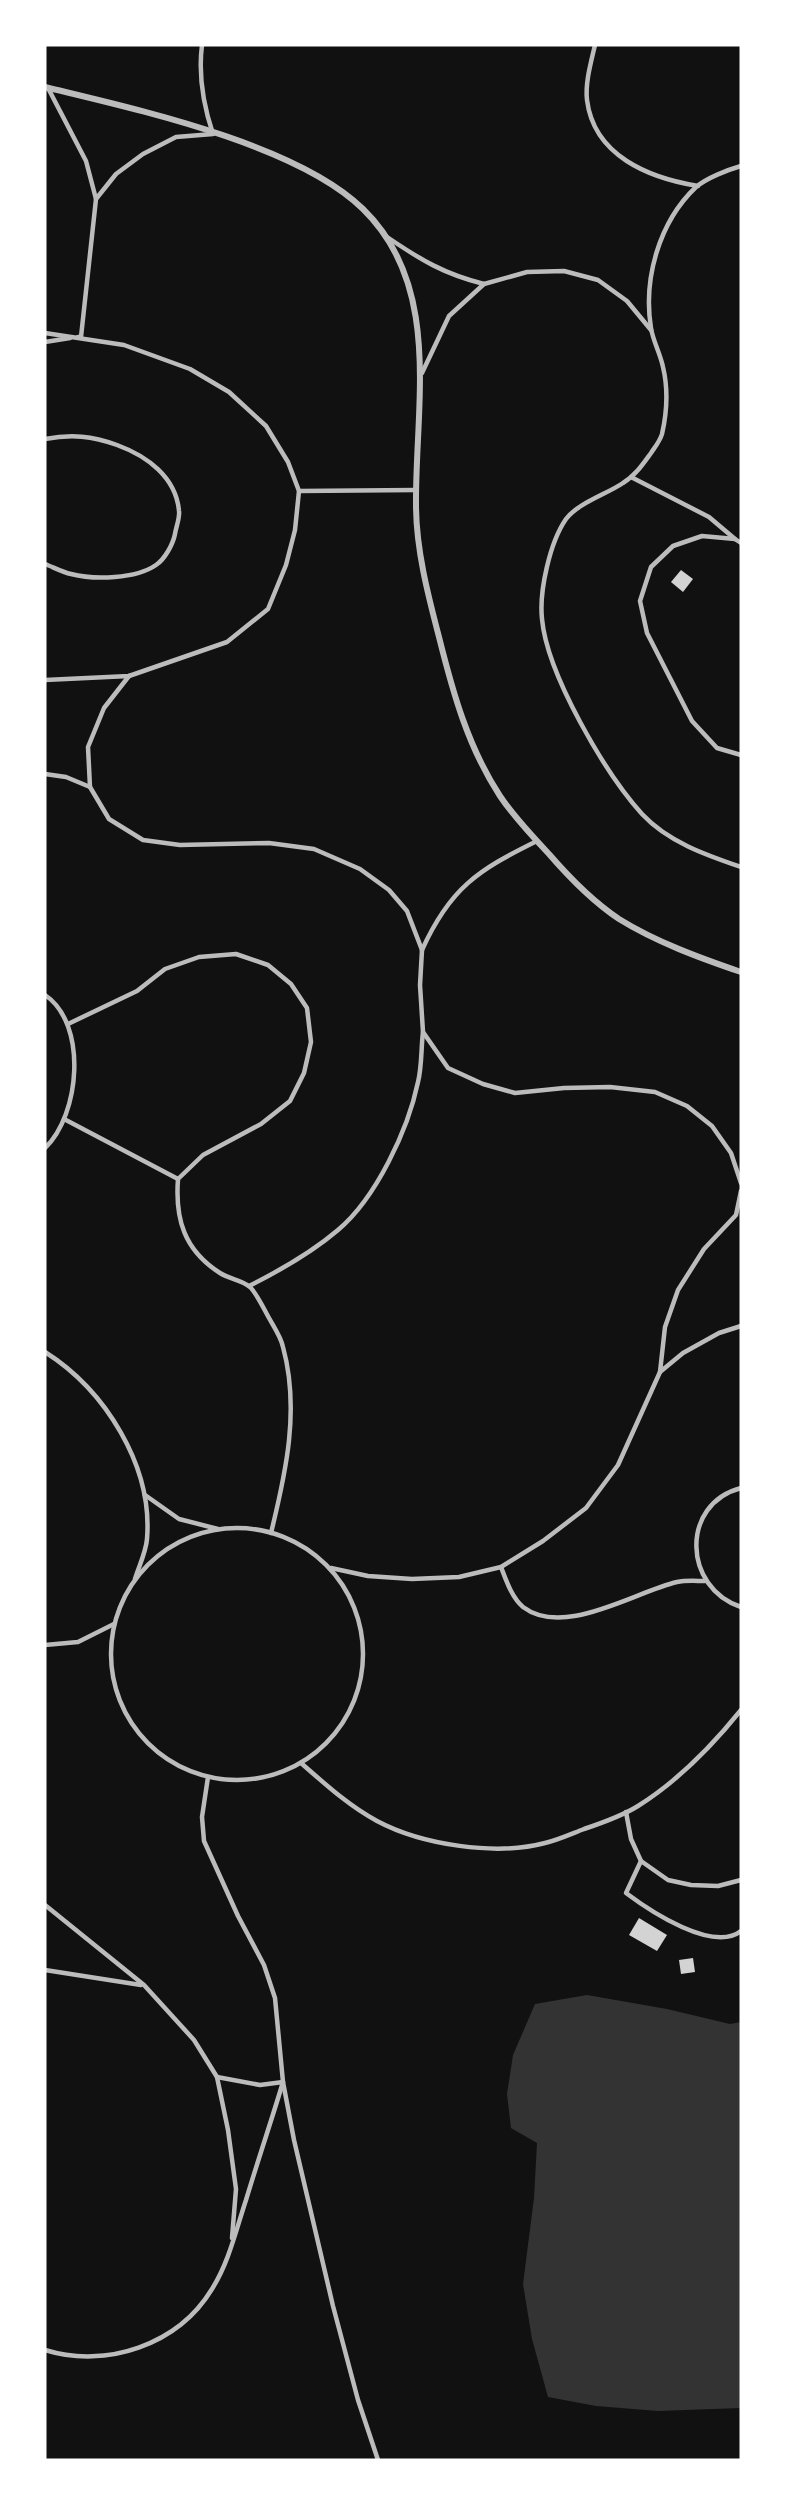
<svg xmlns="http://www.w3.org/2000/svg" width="786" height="2505" viewBox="0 0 786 2505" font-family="Commissioner,sans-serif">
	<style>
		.water { fill: #333 }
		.building { fill: #d3d3d3 }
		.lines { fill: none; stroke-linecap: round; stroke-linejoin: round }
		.service { stroke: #bcbcbc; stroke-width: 4.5 }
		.minor { stroke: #bcbcbc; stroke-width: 6 }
	</style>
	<rect width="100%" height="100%" fill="#111"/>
	<path class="water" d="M 587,1995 L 667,2009 L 730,2024 L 741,2022 L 741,2408 L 658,2411 L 596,2406 L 548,2397 L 532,2339 L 523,2284 L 534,2198 L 537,2143 L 511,2128 L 507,2094 L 513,2055 L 535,2004 Z"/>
	<g class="building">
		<path d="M 681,570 L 693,579 L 683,592 L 671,582 Z"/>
		<path d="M 639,1918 L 667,1935 L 657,1951 L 629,1935 Z"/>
		<path d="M 693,1958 L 695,1972 L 681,1974 L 679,1960 Z"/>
	</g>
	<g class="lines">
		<g class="service">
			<path d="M 595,45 C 591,62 585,83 587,100 C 594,156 649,178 698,186"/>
			<path d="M 48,88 L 86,161 L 96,199"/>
			<path d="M 741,166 C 727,170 707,178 696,187 C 659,222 643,279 651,328 C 653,341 660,353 663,367 C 668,388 667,412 662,434 C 660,441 655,447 651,453 C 643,464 635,476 623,483 C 607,494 578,503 566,519 C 550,542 539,591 542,619 C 547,674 605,773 642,814 C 668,842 706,855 741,867"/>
			<path d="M 387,237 C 421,260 444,274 484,284"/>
			<path d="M 45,333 L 124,345 L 190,369 L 229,392 L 266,426 L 288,462 L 299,491 L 295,530 L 286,565 L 268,609 L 227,642 L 129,676 L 45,680"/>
			<path d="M 78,337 L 81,337 L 96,199 L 116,174 L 143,154 L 176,137 L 213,134 C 203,104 198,76 202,45"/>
			<path d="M 45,342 L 70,338"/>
			<path d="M 422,373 L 449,316 L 484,284 L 527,272 L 564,271 L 598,280 L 627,301 L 651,330"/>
			<path d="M 45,439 C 72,434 92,436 117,445 C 147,456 176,477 179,511 C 180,518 176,527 175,534 C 173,544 165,559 156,565 C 136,579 94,580 71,574 C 62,572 53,567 45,564"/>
			<path d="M 631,477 L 709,517 L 735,539"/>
			<path d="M 299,491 L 416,490"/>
			<path d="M 741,543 L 735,539 L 702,536 L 673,546 L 651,567 L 640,601 L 647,633 L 692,721 L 717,748 L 741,755"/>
			<path d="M 129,676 L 104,708 L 88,747 L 90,787 L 109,819 L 143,840 L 180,845 L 269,843 L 314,849 L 360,869 L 389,890 L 407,911 L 422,950 L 420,985 L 423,1032 L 448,1068 L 483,1084 L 515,1093 L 564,1088 L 610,1087 L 655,1092 L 687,1106 L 712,1126 L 731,1153 L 741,1183"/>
			<path d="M 45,774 L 66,777 L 90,787"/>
			<path d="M 422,950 C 450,888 478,870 537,841"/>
			<path d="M 45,995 C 88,1024 80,1115 45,1148"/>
			<path d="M 68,1024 L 137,991 L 165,969 L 199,957 L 236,954 L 268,965 L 291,984 L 307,1008 L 311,1042 L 304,1073 L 290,1101 L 261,1124 L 203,1155 L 178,1179 C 175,1219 184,1250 220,1273 C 229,1279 242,1280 250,1287 C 257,1294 264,1309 269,1318 C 274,1327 281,1337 283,1347 C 300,1409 286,1472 271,1533"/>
			<path d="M 64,1119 L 178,1179"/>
			<path d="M 249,1286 C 281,1270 311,1253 338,1230 C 376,1198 408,1130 418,1082 C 422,1066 421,1048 423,1032"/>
			<path d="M 45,1352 C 105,1390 153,1466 147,1539 C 146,1552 139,1566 135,1579"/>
			<path d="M 660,1372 L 665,1327 L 678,1290 L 704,1249 L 736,1215 L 741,1191"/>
			<path d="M 741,1488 C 680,1504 683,1588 741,1607"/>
			<path d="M 145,1495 L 179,1519 L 218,1529"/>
			<circle cx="237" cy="1654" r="126"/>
			<path d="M 501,1567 C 506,1580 512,1598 523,1607 C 564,1638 634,1592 677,1582 C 686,1580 696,1581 705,1581"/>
			<path d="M 331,1568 L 368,1576 L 412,1579 L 459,1577 L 501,1567 L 543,1541 L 586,1508 L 618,1465 L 660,1372 L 683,1353 L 719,1333 L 741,1326"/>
			<path d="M 45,1645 L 78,1642 L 114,1624"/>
			<path d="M 301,1763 C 325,1784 349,1806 377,1821 C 422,1845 496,1856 545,1843 C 558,1840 571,1834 584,1829 C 602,1823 622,1816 638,1806 C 678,1781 712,1746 741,1710"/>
			<path d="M 208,1777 L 202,1817 L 204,1841 L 238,1916 L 264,1965 L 275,1998 L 283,2082 L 294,2140 L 333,2306 L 358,2400 L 378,2460"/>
			<path d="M 626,1812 L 631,1839 L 641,1861 L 668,1880 L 691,1885 L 718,1886 L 741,1880"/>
			<path d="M 641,1861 L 626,1893 C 650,1911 713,1953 741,1931"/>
			<path d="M 45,1905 L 144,1985 L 194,2040 L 217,2077 L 228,2130 L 236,2189 L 232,2238"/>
			<path d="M 45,1970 L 141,1985"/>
			<path d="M 45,2350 C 106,2369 178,2345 212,2289 C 229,2262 236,2230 246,2200 C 258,2160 271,2122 283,2082 L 260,2085 L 217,2077"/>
		</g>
		<path class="minor" d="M 45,87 C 135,109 297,144 363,209 C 443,287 415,406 416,505 C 416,549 428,595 439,637 C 453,693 468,747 500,796 C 514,817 532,836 549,854 C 568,876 595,903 619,919 C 656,942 700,958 741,972"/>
	</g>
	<rect width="786" height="2505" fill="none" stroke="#ffffff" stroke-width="93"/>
</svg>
